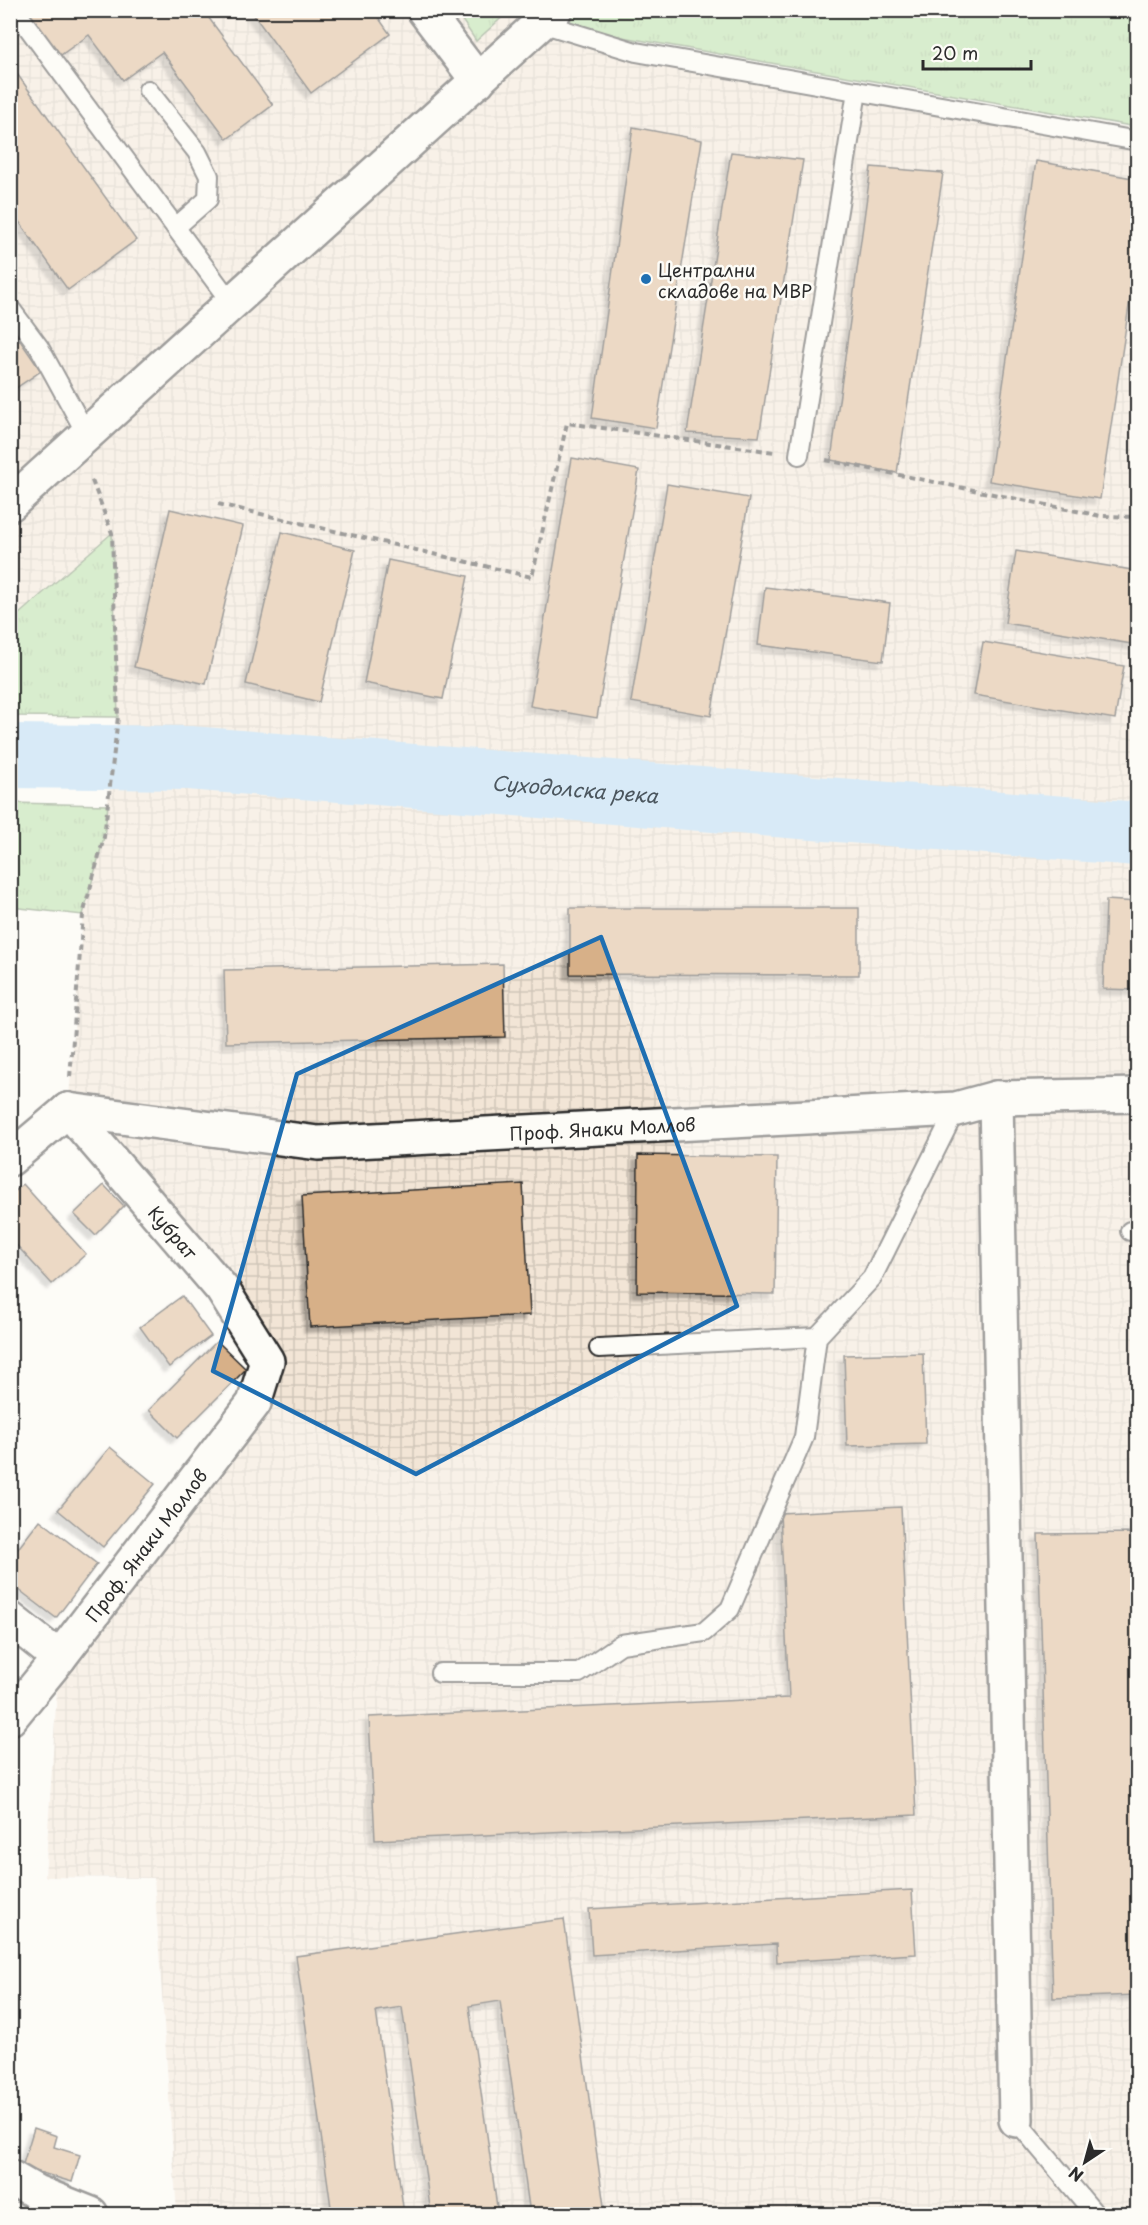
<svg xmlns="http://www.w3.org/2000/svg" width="1148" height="2225" viewBox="0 0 1148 2225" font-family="'Playpen Sans',sans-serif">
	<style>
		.industrial { fill: url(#industrial-grid) }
		.grass { fill: url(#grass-tufts); stroke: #6c8463; stroke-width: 1.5 }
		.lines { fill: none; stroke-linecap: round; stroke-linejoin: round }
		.river { stroke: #abd6f6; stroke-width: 64 }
		.building { fill: #d7b088; stroke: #2b2b2b; stroke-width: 1.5; filter: url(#shadow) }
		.service-casing { stroke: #2b2b2b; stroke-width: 22 }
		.minor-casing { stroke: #2b2b2b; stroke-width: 38 }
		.path { stroke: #2b2b2b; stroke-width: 4; stroke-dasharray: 6 4.5; stroke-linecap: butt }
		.service { stroke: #fdfcf7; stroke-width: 18 }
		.minor { stroke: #fdfcf7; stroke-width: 33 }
		.marked { fill: none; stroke: #1f6fb2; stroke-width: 4.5; stroke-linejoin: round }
		.poi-dot { fill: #1f6fb2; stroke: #fdfcf7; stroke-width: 2 }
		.labels { text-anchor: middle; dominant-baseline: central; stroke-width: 5; stroke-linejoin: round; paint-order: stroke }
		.poi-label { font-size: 18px; fill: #2b2b2b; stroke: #fdfcf7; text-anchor: start }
		.street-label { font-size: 18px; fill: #2b2b2b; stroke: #fdfcf7 }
		.water-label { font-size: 20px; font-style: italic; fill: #4b565e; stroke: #fdfcf7 }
	</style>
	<defs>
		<pattern id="industrial-grid" width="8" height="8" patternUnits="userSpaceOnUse" patternTransform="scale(1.5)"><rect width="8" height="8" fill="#f2e5d6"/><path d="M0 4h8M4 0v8" fill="none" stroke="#d0c5b8"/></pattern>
		<pattern id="grass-tufts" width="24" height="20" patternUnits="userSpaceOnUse" patternTransform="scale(1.5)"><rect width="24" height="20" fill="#acdc9b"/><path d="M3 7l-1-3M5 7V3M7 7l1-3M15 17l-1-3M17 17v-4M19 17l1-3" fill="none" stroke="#94bd86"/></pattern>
		<filter id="shadow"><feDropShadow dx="-5.5" dy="5.5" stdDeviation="1.5" flood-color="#0004"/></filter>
	</defs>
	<rect width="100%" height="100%" fill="#fdfcf7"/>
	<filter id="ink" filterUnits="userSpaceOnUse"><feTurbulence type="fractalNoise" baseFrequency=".0167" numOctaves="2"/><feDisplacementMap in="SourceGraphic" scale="12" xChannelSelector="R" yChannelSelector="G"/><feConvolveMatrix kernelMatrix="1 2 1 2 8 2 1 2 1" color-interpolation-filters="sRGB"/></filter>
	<g filter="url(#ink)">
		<path class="industrial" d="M 11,11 L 555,11 L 542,23 L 637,43 L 1137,129 L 1137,2214 L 177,2214 L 154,1878 L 45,1877 L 59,1658 L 267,1361 L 68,1110 L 83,915 L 104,837 L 118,717 L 112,534 L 11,621 Z"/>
		<g class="grass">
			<path d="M 555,10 L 1137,11 L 1137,127 L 542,23 Z"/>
			<path d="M 456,11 L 509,11 L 476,41 Z"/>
			<path d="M 112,533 L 118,717 L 11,716 L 11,621 Z"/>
			<path d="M 11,803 L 108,805 L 104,837 L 83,915 L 11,907 Z"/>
		</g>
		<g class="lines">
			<path class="river" id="s1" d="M 10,756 L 189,758 L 1138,834"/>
		</g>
		<g class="building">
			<path d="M 25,10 L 203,10 L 273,105 L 227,139 L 162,52 L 123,80 L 89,35 L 58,57 Z"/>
			<path d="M 250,10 L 373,10 L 390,34 L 311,93 Z"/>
			<path d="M 10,64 L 136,240 L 68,290 L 10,209 Z"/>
			<path d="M 633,127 L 702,140 L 656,428 L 592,418 Z"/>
			<path d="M 731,152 L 803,160 L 759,437 L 687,433 Z"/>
			<path d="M 1036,161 L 1138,179 L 1138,246 L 1100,499 L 989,481 Z"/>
			<path d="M 871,167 L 943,173 L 897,473 L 831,460 Z"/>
			<path d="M 10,326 L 41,371 L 10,392 Z"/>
			<path d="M 572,458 L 639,470 L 597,718 L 530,706 Z"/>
			<path d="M 667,484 L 749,498 L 711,716 L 631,702 Z"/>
			<path d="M 170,509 L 243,526 L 206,684 L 134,667 Z"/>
			<path d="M 282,532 L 355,550 L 319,702 L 246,684 Z"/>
			<path d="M 1016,551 L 1138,571 L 1138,645 L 1005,623 Z"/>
			<path d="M 388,560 L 468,576 L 443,699 L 364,683 Z"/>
			<path d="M 765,587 L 890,603 L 883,661 L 758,645 Z"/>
			<path d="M 983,642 L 1124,666 L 1115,719 L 974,695 Z"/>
			<path d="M 1106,900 L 1138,902 L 1138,990 L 1103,989 Z"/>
			<path d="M 570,908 L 859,908 L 859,975 L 570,974 Z"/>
			<path d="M 503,964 L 505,1037 L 226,1043 L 224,970 Z"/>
			<path d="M 638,1155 L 777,1157 L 775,1294 L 637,1292 Z"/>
			<path d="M 23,1184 L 86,1254 L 52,1284 L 10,1238 L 10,1196 Z"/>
			<path d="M 523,1184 L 530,1315 L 310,1327 L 302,1196 Z"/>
			<path d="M 104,1185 L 124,1206 L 95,1235 L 74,1214 Z"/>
			<path d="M 182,1296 L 211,1336 L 169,1367 L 140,1327 Z"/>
			<path d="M 217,1341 L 246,1369 L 177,1438 L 149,1410 Z"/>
			<path d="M 923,1353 L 926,1444 L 847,1446 L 844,1355 Z"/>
			<path d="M 10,1390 L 19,1399 L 10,1406 Z"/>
			<path d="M 110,1447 L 155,1484 L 103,1547 L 58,1510 Z"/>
			<path d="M 901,1507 L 916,1815 L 375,1840 L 369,1717 L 789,1698 L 780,1513 Z"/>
			<path d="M 40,1520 L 97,1564 L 56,1618 L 10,1583 L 10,1559 Z"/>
			<path d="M 1138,1533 L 1138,1995 L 1053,1998 L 1038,1534 Z"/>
			<path d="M 912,1890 L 916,1954 L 777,1962 L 776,1944 L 592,1955 L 589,1909 Z"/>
			<path d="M 564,1919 L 605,2213 L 590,2214 L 530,2214 L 500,2001 L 469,2006 L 498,2214 L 431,2214 L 402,2007 L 376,2011 L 404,2214 L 332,2214 L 296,1956 Z"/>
			<path d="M 34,2128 L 57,2136 L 54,2147 L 80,2155 L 72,2182 L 22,2167 Z"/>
		</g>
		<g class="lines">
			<g class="service-casing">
				<g id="service">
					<path d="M 15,10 L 232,304"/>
					<path d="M 541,23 L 636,52 L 1138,141"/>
					<path d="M 148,90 L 197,152 L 209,176 L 208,199 L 176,227"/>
					<path d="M 10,308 L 39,347 L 87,435"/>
					<path d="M 799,455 L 857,91"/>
					<path d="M 1130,1231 L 1138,1231"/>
					<path d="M 599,1348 L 817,1337"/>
					<path d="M 440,1673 L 579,1673 L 621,1644 L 704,1632 L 730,1609 L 804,1437 L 817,1337 L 872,1278 L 956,1109"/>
					<path d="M 1016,2120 L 1095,2214"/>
				</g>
			</g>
			<g class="minor-casing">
				<g id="minor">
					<path d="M 424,10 L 478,81"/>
					<path d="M 10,504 L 555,10"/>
					<path d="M 996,1098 L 1016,2120"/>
					<path id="s2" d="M 68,1110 L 318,1143 L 956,1109 L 996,1098 L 1138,1095"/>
					<path d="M 10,1159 L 68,1110"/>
					<path d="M 10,1619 L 59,1658"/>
					<path id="s3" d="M 10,1718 L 59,1658 L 254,1403 L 267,1361 L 222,1289 L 68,1110"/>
					<path d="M 10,2177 L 36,2192 L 91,2214"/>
				</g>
			</g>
			<g class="path">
				<path d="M 826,460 L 1101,516 L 1138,517"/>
				<path d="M 218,504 L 532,577 L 567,423 L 774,452"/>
				<path d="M 70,1077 L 83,915 L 104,837 L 118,717 L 112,533 L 91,478"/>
			</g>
			<use href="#service" class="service"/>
			<use href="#minor" class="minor"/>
		</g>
	</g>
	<path d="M0 0H1148V2225H0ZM 601,937 L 737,1306 L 416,1474 L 213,1371 L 297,1074 Z" fill="#fdfcf7" fill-opacity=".55" fill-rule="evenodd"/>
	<path class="marked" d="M 601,937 L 737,1306 L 416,1474 L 213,1371 L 297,1074 Z"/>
	<circle class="poi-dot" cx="646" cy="279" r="6"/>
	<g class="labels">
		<g class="poi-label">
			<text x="658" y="269">Централни<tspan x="658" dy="21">складове на МВР</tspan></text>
		</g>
		<g class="street-label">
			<text stroke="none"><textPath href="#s2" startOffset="537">Проф. Янаки Моллов</textPath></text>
			<text transform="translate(173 1232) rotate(49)">Кубрат</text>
			<text stroke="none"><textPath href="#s3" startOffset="220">Проф. Янаки Моллов</textPath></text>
		</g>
		<g class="water-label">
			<text stroke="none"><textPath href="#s1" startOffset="566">Суходолска река</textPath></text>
		</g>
	</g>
	<rect width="1148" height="2225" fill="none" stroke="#fdfcf7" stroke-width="36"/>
	<rect x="18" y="18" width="1112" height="2189" fill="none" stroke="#2b2b2b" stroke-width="2" filter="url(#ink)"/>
	<g transform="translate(1085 2162) rotate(216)" stroke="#fdfcf7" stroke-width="4.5" paint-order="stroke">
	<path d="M0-4.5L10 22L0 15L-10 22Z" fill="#2b2b2b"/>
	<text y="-9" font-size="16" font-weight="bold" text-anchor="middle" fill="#2b2b2b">N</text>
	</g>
	<path d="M923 60v9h108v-9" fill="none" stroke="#2b2b2b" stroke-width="3"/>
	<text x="932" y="60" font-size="18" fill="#2b2b2b" stroke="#fdfcf7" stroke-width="4.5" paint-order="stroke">20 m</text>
</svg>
